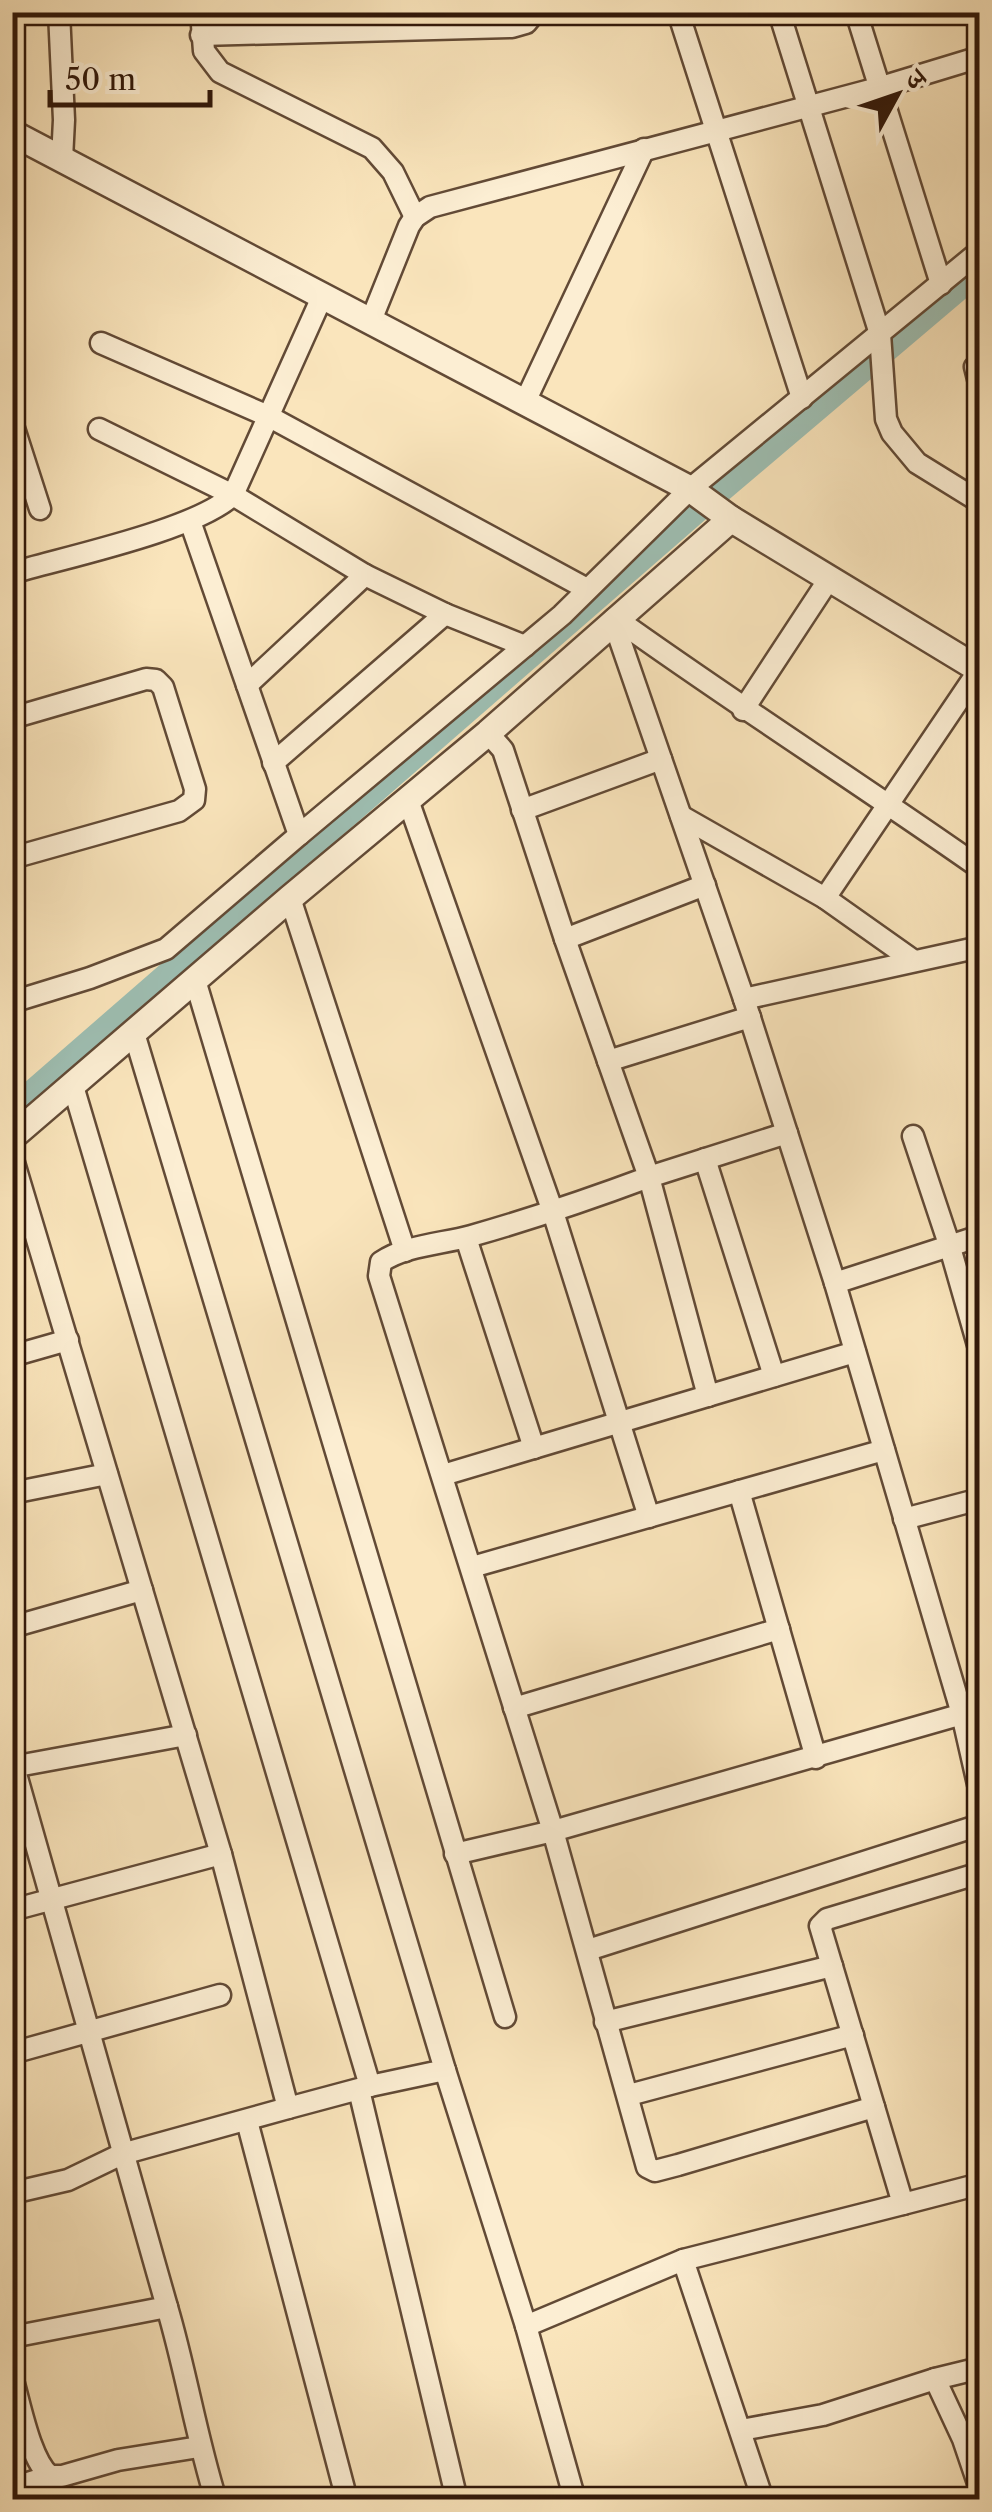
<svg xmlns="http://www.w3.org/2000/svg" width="992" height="2512" viewBox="0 0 992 2512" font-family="'Libre Caslon Text','Noto Serif Devanagari',serif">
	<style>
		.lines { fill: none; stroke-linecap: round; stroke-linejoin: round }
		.canal { stroke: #9ebfb3; stroke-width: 22 }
		.minor-casing { stroke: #624a36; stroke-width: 25 }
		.tertiary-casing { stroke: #624a36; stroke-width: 30 }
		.minor { stroke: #fceed3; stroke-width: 20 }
		.tertiary { stroke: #fceed3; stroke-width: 25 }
	</style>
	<rect width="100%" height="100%" fill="#fae5bc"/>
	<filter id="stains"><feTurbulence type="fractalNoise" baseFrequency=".002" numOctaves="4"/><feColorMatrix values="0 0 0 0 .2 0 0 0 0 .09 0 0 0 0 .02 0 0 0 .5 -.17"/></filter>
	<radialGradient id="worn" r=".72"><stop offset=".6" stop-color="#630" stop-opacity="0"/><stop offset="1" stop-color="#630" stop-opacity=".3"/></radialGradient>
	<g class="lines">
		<path class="canal" d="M 12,1108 L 709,502 L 980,272"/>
		<g class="minor-casing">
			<g id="minor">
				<path d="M 59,12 L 64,120 L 62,159"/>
				<path d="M 201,12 L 204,51 L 220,72 L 372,148 L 393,172 L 415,217"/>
				<path d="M 678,12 L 802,398"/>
				<path d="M 779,12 L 880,334 L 886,419 L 892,433 L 917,463 L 980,502"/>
				<path d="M 856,12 L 941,284"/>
				<path d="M 201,35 L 512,27 L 526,23 L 535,12"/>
				<path d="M 370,323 L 409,226 L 415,217 L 430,207 L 878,88 L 980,57"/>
				<path d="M 101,343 L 268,416 L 587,589"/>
				<path d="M 980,363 L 975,367 L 980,387"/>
				<path d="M 524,404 L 644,149"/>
				<path d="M 12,422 L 40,509"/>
				<path d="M 99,429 L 233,495 L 365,575 L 445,614 L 273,763"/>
				<path d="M 12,573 C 66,557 196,530 233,495 L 322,297"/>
				<path d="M 445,614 L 525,646"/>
				<path d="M 615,618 C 735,704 859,783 980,868"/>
				<path d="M 613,620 L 744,999 L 835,1283 L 980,1236"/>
				<path d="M 247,685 L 365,575"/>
				<path d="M 743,710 L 829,579"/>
				<path d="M 12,718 L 146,679 L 156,680 L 163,687 L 195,789 L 194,800 L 179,811 L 12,858"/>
				<path d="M 488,733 L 503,750 L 565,939 L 649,1177 C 590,1199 531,1219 471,1236 C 442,1244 406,1245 381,1262 L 379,1276 L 553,1831 L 647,2167 L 655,2171 L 678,2165 L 874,2107"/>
				<path d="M 408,800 L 553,1212 L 649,1517"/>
				<path d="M 522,810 L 661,759"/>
				<path d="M 681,816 L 825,898 L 979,670"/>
				<path d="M 299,835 L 562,615 L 690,489 L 980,251"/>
				<path d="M 290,898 L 405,1251"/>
				<path d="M 825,898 L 914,961"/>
				<path d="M 565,939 L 705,885"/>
				<path d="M 195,980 L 505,2017"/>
				<path d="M 744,999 L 980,947"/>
				<path d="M 12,1002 L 90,978 L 166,949 L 299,835 L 190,521"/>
				<path d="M 134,1033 L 445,2070 L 370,2086"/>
				<path d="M 608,1061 L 750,1017"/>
				<path d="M 913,1136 L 949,1244 L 980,1352"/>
				<path d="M 12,1156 L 221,1854 L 288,2108 L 370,2086 L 73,1086"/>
				<path d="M 705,1159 L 774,1376"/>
				<path d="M 466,1238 L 534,1448"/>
				<path d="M 835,1283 L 962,1714 L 980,1793"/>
				<path d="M 12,1356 L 68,1340"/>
				<path d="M 708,1396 L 649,1177 L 787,1133"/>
				<path d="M 443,1475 L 855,1352"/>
				<path d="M 739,1491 L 816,1758"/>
				<path d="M 12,1493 L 107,1474"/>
				<path d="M 904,1519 L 980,1499"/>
				<path d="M 472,1567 L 884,1450"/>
				<path d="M 12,1627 L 142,1590"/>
				<path d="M 514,1708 L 779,1629"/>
				<path d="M 12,1760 L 167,2307 L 12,2337"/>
				<path d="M 12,1767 L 186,1735"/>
				<path d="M 455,1854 L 553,1831 L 980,1709"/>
				<path d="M 12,1910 L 221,1854"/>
				<path d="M 588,1950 L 980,1825"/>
				<path d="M 605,2022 L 832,1966"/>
				<path d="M 12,2053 L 220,1995"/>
				<path d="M 445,2070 L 526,2326 L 575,2500"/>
				<path d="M 359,2090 L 457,2500"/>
				<path d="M 629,2095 L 853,2035"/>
				<path d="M 247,2121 L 347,2500"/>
				<path d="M 12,2193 L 68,2180 L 122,2154 L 288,2108"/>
				<path d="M 903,2204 L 980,2184"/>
				<path d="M 167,2307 C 186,2371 196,2436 216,2500"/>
				<path d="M 526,2326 L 683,2260"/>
				<path d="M 12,2377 C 20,2403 30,2460 50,2476 L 62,2476 L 118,2460 L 199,2447"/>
				<path d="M 935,2379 L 980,2368"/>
				<path d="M 741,2430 L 823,2415 L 935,2379 L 963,2439 L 980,2489"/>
				<path d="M 12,2488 L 50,2476"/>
				<path d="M 763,2500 L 683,2260 L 903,2204 L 820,1926 L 827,1919 L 980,1873"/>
			</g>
		</g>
		<g class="tertiary-casing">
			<g id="tertiary">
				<path d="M 12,133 L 690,489 L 731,519 L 980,670"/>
				<path d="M 12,1137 L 290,898 L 488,733 L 731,519"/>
			</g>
		</g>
		<use href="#minor" class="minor"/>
		<use href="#tertiary" class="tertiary"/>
	</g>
	<rect width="992" height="2512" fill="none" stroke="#fae5bc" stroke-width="50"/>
	<rect x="15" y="15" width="962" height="2482" fill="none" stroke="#301709" stroke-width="5"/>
	<rect x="25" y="25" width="942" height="2462" fill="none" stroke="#301709" stroke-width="2.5"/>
	<g transform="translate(897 95) rotate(50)" stroke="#fceed3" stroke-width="8" paint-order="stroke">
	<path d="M0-8L18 38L0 25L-18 38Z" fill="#301709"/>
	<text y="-15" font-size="28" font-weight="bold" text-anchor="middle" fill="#301709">उ</text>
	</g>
	<path d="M50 90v15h160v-15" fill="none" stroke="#301709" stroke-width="5"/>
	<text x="65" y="90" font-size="30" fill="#301709" stroke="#fceed3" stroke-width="8" paint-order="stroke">50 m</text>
	<rect width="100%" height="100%" filter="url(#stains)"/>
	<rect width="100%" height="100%" fill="url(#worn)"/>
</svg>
